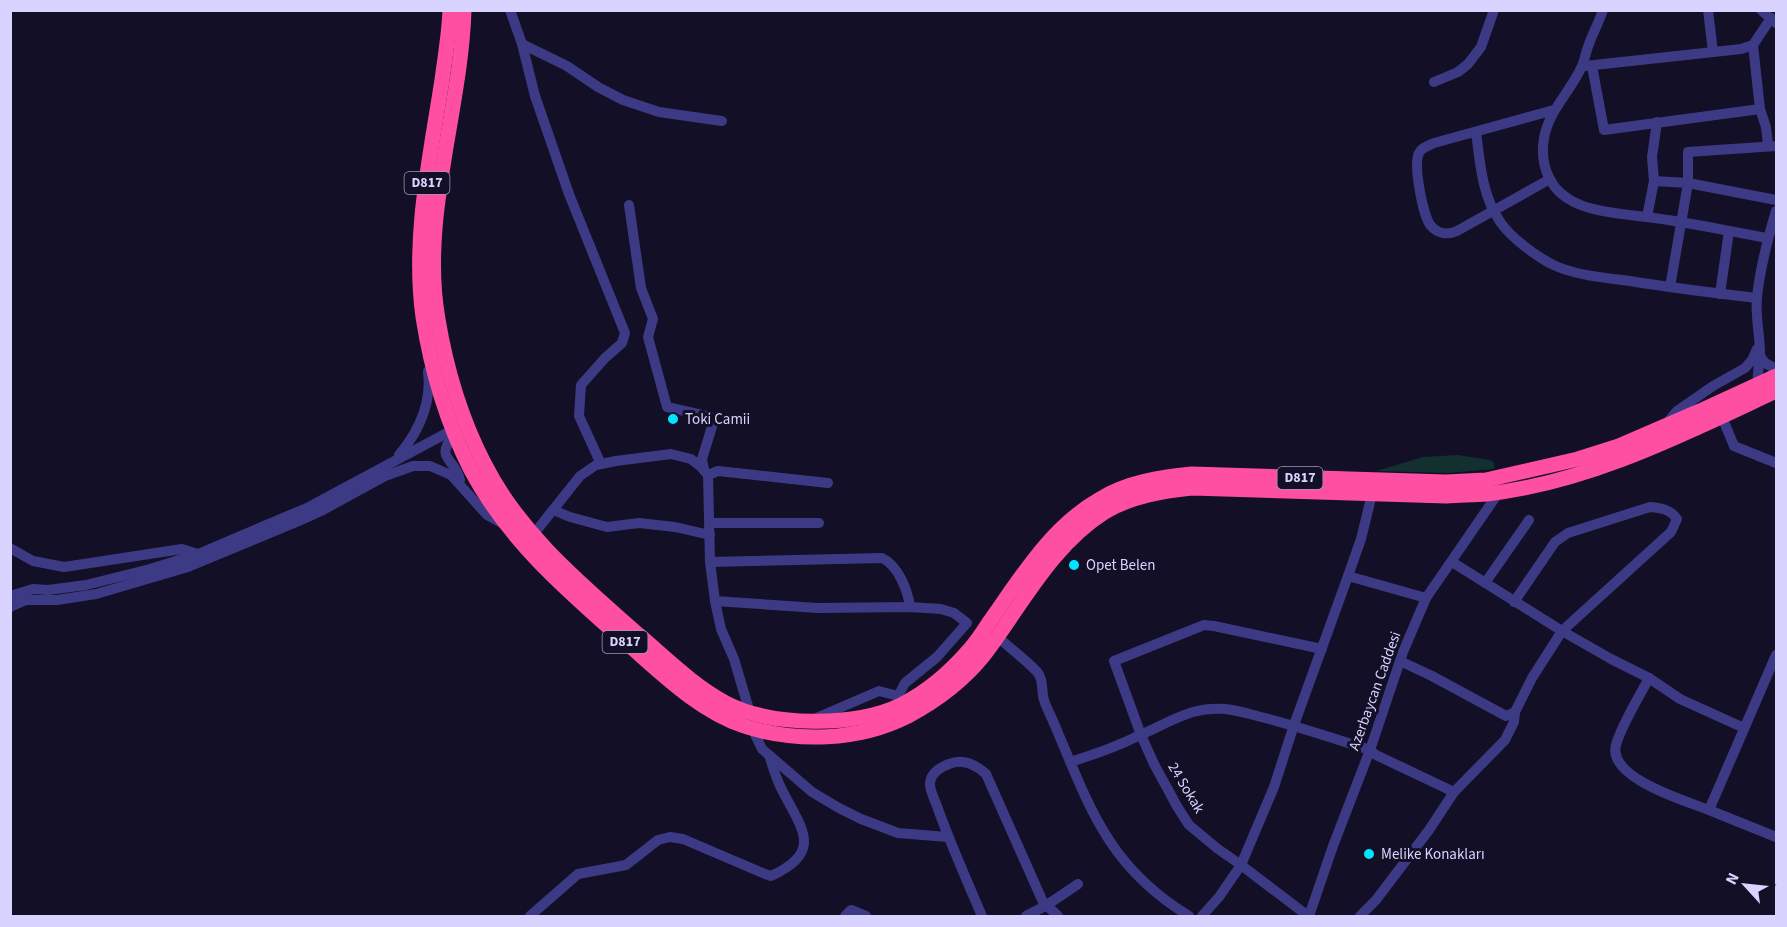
<svg xmlns="http://www.w3.org/2000/svg" width="1787" height="927" viewBox="0 0 1787 927" font-family="'Source Sans 3',sans-serif">
	<style>
		.green { fill: #12302f }
		.lines { fill: none; stroke-linecap: round; stroke-linejoin: round }
		.minor { stroke: #3d3a85; stroke-width: 10 }
		.highway { stroke: #ff4fa3; stroke-width: 15 }
		.poi-dot { fill: #00e5ff; stroke: #130f26; stroke-width: 2 }
		.labels { text-anchor: middle; dominant-baseline: central; stroke-width: 6; stroke-linejoin: round; paint-order: stroke }
		.shield { fill: #130f26; stroke: #9e99be; stroke-width: 1.5 }
		.shield-label { font-size: 14px; font-weight: bold; fill: #d9d4ff }
		.poi-label { font-size: 15px; fill: #d9d4ff; stroke: #130f26; text-anchor: start }
		.street-label { font-size: 15px; fill: #d9d4ff; stroke: #130f26 }
	</style>
	<rect width="100%" height="100%" fill="#130f26"/>
	<path class="green" d="M 1458,455 L 1490,460 L 1494,463 L 1494,469 L 1448,473 L 1376,471 L 1423,457 Z"/>
	<g class="lines">
		<g class="minor">
			<path d="M 510,10 L 522,44 L 535,96 L 569,194 L 625,333 L 622,343 L 605,358 L 581,385 L 579,416 L 601,464"/>
			<path d="M 1603,10 C 1599,22 1593,33 1589,44 C 1586,51 1585,59 1582,66 C 1571,91 1549,110 1544,138 C 1540,161 1547,185 1567,198 C 1587,212 1623,214 1647,217 C 1687,222 1728,231 1768,238"/>
			<path d="M 1708,10 L 1713,52"/>
			<path d="M 1761,10 L 1776,23"/>
			<path d="M 522,44 L 567,66 L 598,87 L 623,100 L 659,112 L 722,121"/>
			<path d="M 1753,45 L 1760,109 L 1766,127 L 1768,145"/>
			<path d="M 1585,66 L 1741,49 L 1753,45 L 1771,18"/>
			<path d="M 1592,66 L 1604,130 L 1760,109"/>
			<path d="M 1434,82 L 1458,72 L 1468,64 L 1481,47 L 1494,10"/>
			<path d="M 1476,132 C 1480,163 1482,197 1501,223 C 1512,239 1541,260 1558,267 C 1581,276 1606,278 1630,281 C 1672,288 1714,293 1757,298"/>
			<path d="M 1550,179 L 1457,231 C 1448,235 1438,234 1431,226 C 1423,217 1413,165 1419,153 C 1421,148 1428,146 1434,143 L 1554,110"/>
			<path d="M 1654,181 L 1688,183 L 1776,200"/>
			<path d="M 629,205 L 641,288 L 653,319 L 648,337 L 667,407 L 711,417 L 714,420 L 702,459 L 704,470"/>
			<path d="M 1647,217 L 1654,181 L 1652,157 L 1657,122"/>
			<path d="M 1670,287 L 1688,183 L 1688,152 L 1776,146"/>
			<path d="M 1720,294 L 1729,231"/>
			<path d="M 1760,356 L 1765,363 L 1776,369"/>
			<path d="M 1760,390 C 1755,378 1760,365 1760,353 C 1760,335 1755,316 1757,297 C 1760,268 1768,238 1776,211"/>
			<path d="M 1722,417 L 1734,446 L 1776,463"/>
			<path d="M 1667,423 L 1677,411 L 1713,386 L 1745,368 L 1752,360 L 1757,349"/>
			<path d="M 455,433 C 433,460 455,457 460,480"/>
			<path d="M 399,455 C 420,430 432,403 428,371"/>
			<path d="M 708,475 L 718,471 L 828,483"/>
			<path d="M 553,510 L 570,517 L 607,527 L 639,523 L 675,527 L 710,535"/>
			<path d="M 710,523 L 819,523"/>
			<path d="M 533,535 L 580,476 L 596,465 L 616,461 L 671,454 L 691,459 L 700,466 L 708,475 L 710,562 L 715,601 L 817,608 L 910,607 L 941,609 L 954,613 L 967,623 L 937,657 L 905,683 L 898,696 L 902,711"/>
			<path d="M 10,548 L 33,561 L 64,567 L 182,549 L 198,554"/>
			<path d="M 710,562 L 882,558 C 898,565 908,591 910,607"/>
			<path d="M 1452,562 L 1562,631 L 1611,659 L 1649,678 L 1680,699 L 1744,728"/>
			<path d="M 1348,576 L 1426,598"/>
			<path d="M 1485,583 L 1529,520"/>
			<path d="M 10,596 L 33,589 L 48,590 L 86,585 L 150,569 L 198,554 L 309,507 L 458,427"/>
			<path d="M 715,601 L 721,629 L 734,659 L 750,713"/>
			<path d="M 10,607 L 26,600 L 57,600 L 96,594 L 188,567 L 299,521 L 321,511 L 385,476 L 413,466 L 430,466 L 451,475 L 487,515 L 505,525"/>
			<path d="M 997,636 C 1008,647 1029,662 1038,673 C 1044,681 1041,691 1044,700 C 1046,707 1050,714 1053,721 C 1089,805 1106,865 1189,916"/>
			<path d="M 1776,655 L 1709,810 L 1776,837"/>
			<path d="M 1400,661 L 1432,676 L 1506,716 L 1515,712 L 1532,678 L 1562,631 L 1671,532 L 1677,519 C 1670,509 1661,508 1650,507 L 1568,533 L 1555,542 L 1514,602"/>
			<path d="M 1649,678 C 1639,697 1621,726 1616,745 C 1607,778 1686,801 1709,810"/>
			<path d="M 814,719 L 879,691 L 898,696"/>
			<path d="M 752,728 L 762,749 L 812,792 L 839,808 L 861,819 L 898,833 L 948,837"/>
			<path d="M 1070,762 C 1093,755 1116,747 1138,736 C 1157,728 1173,718 1193,712 C 1223,704 1240,712 1269,719 C 1303,728 1336,739 1370,750 L 1376,755 L 1454,792"/>
			<path d="M 530,916 L 578,874 L 626,865 L 658,840 L 670,837 L 683,839 L 765,874 L 771,876 C 824,852 802,829 782,790 C 776,779 773,767 769,755"/>
			<path d="M 845,916 L 851,910 L 866,916"/>
			<path d="M 982,916 C 967,881 951,845 938,809 C 936,802 929,790 930,783 C 931,773 941,767 949,764 C 963,758 976,765 986,774 L 1043,902 L 1058,916"/>
			<path d="M 1026,916 L 1047,905 L 1078,884"/>
			<path d="M 1202,916 L 1219,897 L 1241,865 L 1274,787 L 1294,725 L 1348,576 L 1361,539 L 1372,494"/>
			<path d="M 1308,916 L 1241,865 L 1218,849 L 1189,825 L 1178,808 L 1154,764 L 1141,735 L 1114,661 L 1204,625 L 1214,626 L 1322,649"/>
			<path d="M 1309,916 L 1333,846 L 1370,750 L 1403,652 L 1426,598 L 1499,492"/>
			<path d="M 1360,916 L 1376,900 L 1429,830 L 1454,792 L 1505,740 L 1514,722 L 1515,712"/>
		</g>
		<g class="highway">
			<path d="M 450,10 C 449,34 445,57 442,80 C 430,158 412,238 423,317 C 431,369 447,423 471,470 C 509,542 570,593 630,646 C 664,676 700,711 744,726 C 796,743 859,741 908,716 C 936,701 964,680 984,655 C 1022,605 1051,546 1105,512 C 1131,496 1163,491 1192,488 L 1446,496 C 1459,495 1473,495 1487,494 C 1590,482 1684,434 1776,391"/>
			<path d="M 464,10 C 461,111 420,218 438,319 C 446,368 461,418 484,463 C 519,533 581,584 640,636 C 667,659 694,686 726,703 C 772,727 855,727 901,705 C 927,692 951,671 970,649 C 978,640 984,630 990,621 C 1022,576 1051,527 1100,499 C 1127,482 1161,477 1192,474 L 1446,482 L 1486,480 L 1578,459 L 1619,446 L 1700,411 L 1776,376"/>
		</g>
	</g>
	<g class="poi-dot">
		<circle cx="673" cy="419" r="6"/>
		<circle cx="1074" cy="565" r="6"/>
		<circle cx="1369" cy="854" r="6"/>
	</g>
	<g class="labels">
		<g class="shield">
			<rect x="404.5" y="172" width="45" height="22" rx="4.5"/>
			<rect x="1277.5" y="467" width="45" height="22" rx="4.5"/>
			<rect x="602.5" y="631" width="45" height="22" rx="4.5"/>
		</g>
		<g class="shield-label">
			<text x="427" y="183">D817</text>
			<text x="1300" y="478">D817</text>
			<text x="625" y="642">D817</text>
		</g>
		<g class="poi-label">
			<text x="685" y="419">Toki Camii</text>
			<text x="1086" y="565">Opet Belen</text>
			<text x="1381" y="854">Melike Konakları</text>
		</g>
		<g class="street-label">
			<text transform="translate(1375 691) rotate(-70)">Azerbaycan Caddesi</text>
			<text transform="translate(1186 788) rotate(59)">24 Sokak</text>
		</g>
	</g>
	<rect width="1787" height="927" fill="none" stroke="#d9d4ff" stroke-width="24"/>
	<g transform="translate(1745 885) rotate(297)" stroke="#130f26" stroke-width="4.5" paint-order="stroke">
	<path d="M0-4.5L10 22L0 15L-10 22Z" fill="#d9d4ff"/>
	<text y="-9" font-size="16" font-weight="bold" text-anchor="middle" fill="#d9d4ff">N</text>
	</g>
</svg>
